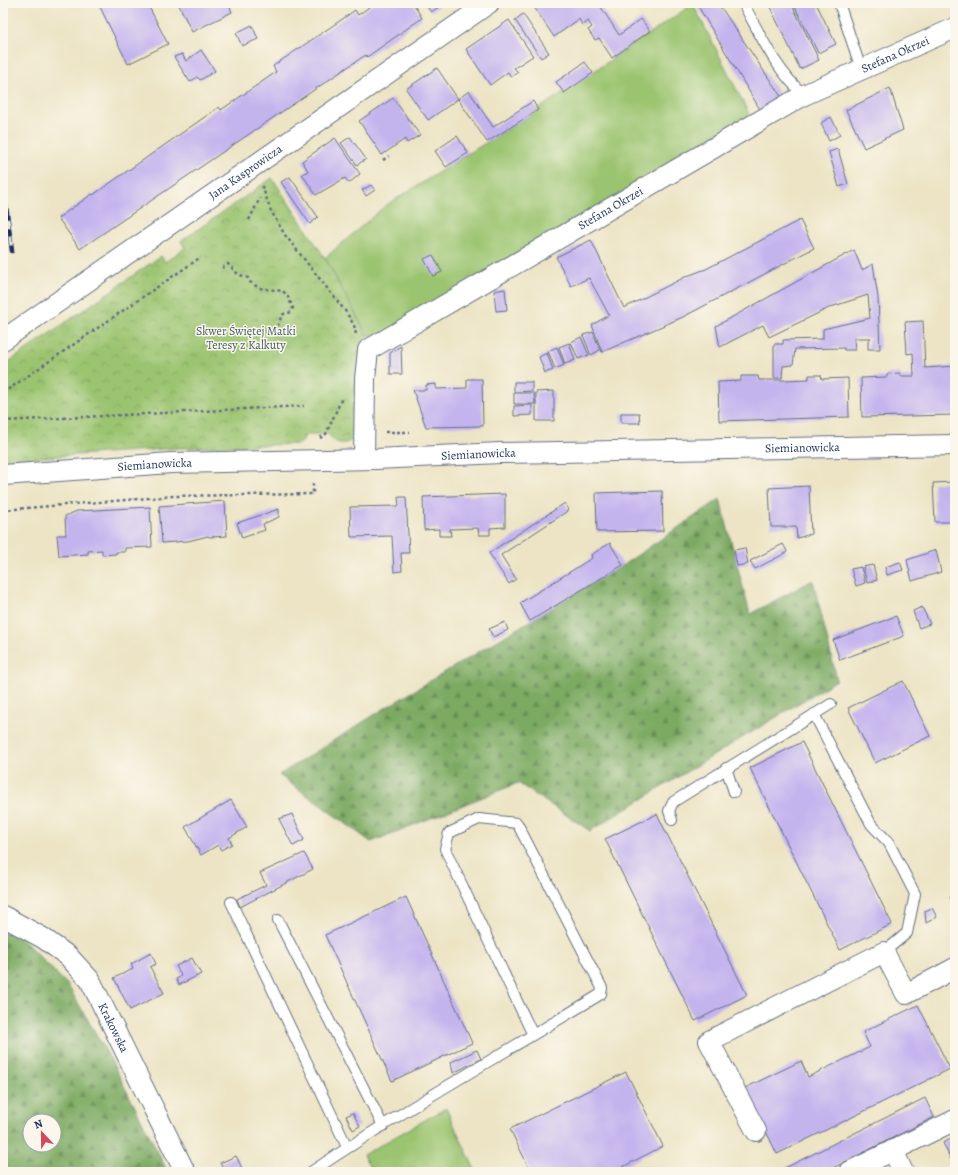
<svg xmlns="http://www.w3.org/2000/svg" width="958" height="1175" viewBox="0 0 958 1175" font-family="Alegreya,serif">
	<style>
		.grass { fill: #9bc470; stroke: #5b7a67 }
		.forest { fill: url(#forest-firs); stroke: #4c6c60; fill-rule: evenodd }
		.park { fill: url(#park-crowns); stroke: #5b7a67 }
		.building { fill: #c4b4ee }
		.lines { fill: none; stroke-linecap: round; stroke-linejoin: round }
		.lane-casing { stroke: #646e82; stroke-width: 12 }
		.street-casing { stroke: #646e82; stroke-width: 22 }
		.path { stroke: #646e82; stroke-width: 2.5; stroke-dasharray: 3 3; stroke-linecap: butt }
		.lane { stroke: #fff; stroke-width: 10 }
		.street { stroke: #fff; stroke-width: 20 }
		.rail-casing { stroke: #1b2f5e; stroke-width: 4.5 }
		.rail { stroke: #fbf7ec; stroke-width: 3; stroke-dasharray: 9; stroke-linecap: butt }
		.labels { text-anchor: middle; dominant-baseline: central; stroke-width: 3; stroke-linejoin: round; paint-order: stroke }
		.street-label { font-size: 12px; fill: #1b2f5e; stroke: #fbf7ec }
		.park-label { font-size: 12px; fill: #415c63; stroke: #fbf7ec }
	</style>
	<defs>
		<pattern id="forest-firs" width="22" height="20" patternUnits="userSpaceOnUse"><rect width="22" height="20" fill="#7caa62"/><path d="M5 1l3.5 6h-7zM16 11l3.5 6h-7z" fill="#658b54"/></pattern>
		<pattern id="park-crowns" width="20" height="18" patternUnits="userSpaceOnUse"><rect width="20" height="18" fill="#9bc470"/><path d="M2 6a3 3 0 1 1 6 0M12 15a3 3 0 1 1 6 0" fill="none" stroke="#7ea05f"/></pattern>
	</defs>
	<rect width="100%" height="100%" fill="#fbf7ec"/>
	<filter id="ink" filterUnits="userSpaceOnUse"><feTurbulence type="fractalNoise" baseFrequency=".025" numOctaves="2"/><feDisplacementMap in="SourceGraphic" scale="8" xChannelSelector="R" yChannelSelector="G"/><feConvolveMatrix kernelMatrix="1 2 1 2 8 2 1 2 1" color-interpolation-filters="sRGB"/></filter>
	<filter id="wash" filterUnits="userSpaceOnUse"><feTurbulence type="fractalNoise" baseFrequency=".012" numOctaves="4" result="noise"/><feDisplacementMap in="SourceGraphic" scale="16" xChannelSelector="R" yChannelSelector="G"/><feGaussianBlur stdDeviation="0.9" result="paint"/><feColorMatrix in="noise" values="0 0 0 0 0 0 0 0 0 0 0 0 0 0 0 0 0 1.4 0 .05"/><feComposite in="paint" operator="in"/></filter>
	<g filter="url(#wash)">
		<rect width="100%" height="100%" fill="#ece4c4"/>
		<g class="grass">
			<path d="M 693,4 L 751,118 L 381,337 L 367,335 L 325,258 L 385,206 L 522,120 Z"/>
			<path d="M 446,1108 L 476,1172 L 373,1172 L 363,1155 Z"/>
		</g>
		<g class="forest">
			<path d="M 720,499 L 750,614 L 813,580 L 837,680 L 590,831 L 518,783 L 371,842 L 279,775 L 382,710 L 623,565 Z"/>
			<path d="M 3,928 L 20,937 L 67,984 L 110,1058 L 168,1172 L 3,1172 ZM 30,1121 L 54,1121 L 54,1145 L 30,1145 Z"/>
		</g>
		<path class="park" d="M 272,178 L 325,258 L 367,335 L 357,433 C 352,446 335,447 329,434 L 306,434 L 301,443 L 297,444 L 178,448 L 3,460 L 3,366 L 161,256 L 165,262 L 185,248 L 181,241 Z"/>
		<g id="blocks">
			<g class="building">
				<path d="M 98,3 L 147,3 L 168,44 L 128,64 Z"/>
				<path d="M 178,3 L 228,3 L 232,12 L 192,32 Z"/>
				<path d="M 375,3 L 413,3 L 422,18 L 367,57 L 366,55 L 361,58 L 80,249 L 58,218 L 92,194 L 93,195 L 219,107 L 221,110 L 276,72 L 273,66 L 344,18 L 355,10 L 358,15 Z"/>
				<path d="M 424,3 L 445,3 L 431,12 Z"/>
				<path d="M 539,3 L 597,3 L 599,4 L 619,35 L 641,19 L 650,31 L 612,58 L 599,38 L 595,40 L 588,30 L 592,27 L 588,21 L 582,25 L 579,19 L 554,37 L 534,7 Z"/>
				<path d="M 696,3 L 718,3 L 782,98 L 761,111 Z"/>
				<path d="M 768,3 L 791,3 L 819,60 L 800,69 Z"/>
				<path d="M 793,3 L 816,3 L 836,44 L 818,53 Z"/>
				<path d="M 523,14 L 549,53 L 541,58 L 515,20 Z"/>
				<path d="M 509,20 L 533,56 L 514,68 L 518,72 L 511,77 L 508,72 L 490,85 L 466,49 Z"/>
				<path d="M 252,25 L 258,39 L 242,46 L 236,33 Z"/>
				<path d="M 201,50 L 215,71 L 200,80 L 197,77 L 190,82 L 174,57 L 182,54 L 186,61 Z"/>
				<path d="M 585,62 L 593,73 L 564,93 L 556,82 Z"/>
				<path d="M 437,68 L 458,99 L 428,120 L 406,89 Z"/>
				<path d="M 890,88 L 903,130 L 864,148 L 846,110 Z"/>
				<path d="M 469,91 L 493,127 L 533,101 L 538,110 L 487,142 L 458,99 Z"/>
				<path d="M 393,98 L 420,135 L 407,143 L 405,139 L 382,155 L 359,121 Z"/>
				<path d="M 831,117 L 840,135 L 829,141 L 821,123 Z"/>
				<path d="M 457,136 L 468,153 L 446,167 L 435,151 Z"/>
				<path d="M 350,137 L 366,159 L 357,165 L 341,143 Z"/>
				<path d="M 335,138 L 360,174 L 349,183 L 345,178 L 316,195 L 302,174 L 308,171 L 302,161 Z"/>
				<path d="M 838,149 L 848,184 L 839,187 L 829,152 Z"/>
				<path d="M 290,177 L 318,217 L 310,224 L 281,182 Z"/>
				<path d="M 371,185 L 375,190 L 366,196 L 362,190 Z"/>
				<path d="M 800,220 L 814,248 L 683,317 L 602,352 L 592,325 L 609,315 L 589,278 L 571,286 L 556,257 L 591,240 L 624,308 L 687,276 L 706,269 Z"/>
				<path d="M 854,250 L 862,270 L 873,264 L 878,298 L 880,349 L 868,349 L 868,340 L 871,338 L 854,338 L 855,350 L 844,350 L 844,348 L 795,349 L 793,365 L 783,366 L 782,378 L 774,378 L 774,344 L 783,344 L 783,340 L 823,339 L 823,329 L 870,318 L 868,295 L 831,307 L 769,337 L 763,325 L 720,347 L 716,326 Z"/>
				<path d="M 433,255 L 442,272 L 433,276 L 424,259 Z"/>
				<path d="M 505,289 L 507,310 L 496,311 L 494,291 Z"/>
				<path d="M 923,321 L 925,368 L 955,366 L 955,415 L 862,417 L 861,378 L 887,377 L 887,374 L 900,373 L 901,376 L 914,376 L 913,353 L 907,354 L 905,322 Z"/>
				<path d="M 593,332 L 600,350 L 591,355 L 583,335 Z"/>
				<path d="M 581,337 L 589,355 L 578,359 L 571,342 Z"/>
				<path d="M 569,343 L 575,360 L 565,364 L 559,347 Z"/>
				<path d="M 401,346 L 402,374 L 390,374 L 390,353 Z"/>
				<path d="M 557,347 L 564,365 L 555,369 L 548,351 Z"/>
				<path d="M 547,353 L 553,370 L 545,373 L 539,357 Z"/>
				<path d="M 809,375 L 821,375 L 822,379 L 848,378 L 849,417 L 719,421 L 718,382 L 741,381 L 741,376 L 758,376 L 759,380 L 784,380 L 809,379 Z"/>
				<path d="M 467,379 L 482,379 L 483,426 L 426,427 L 413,390 L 426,390 L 426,385 L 436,384 L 436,389 L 467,388 Z"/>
				<path d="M 514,382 L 532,382 L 532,391 L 514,392 Z"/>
				<path d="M 554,391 L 554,421 L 536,421 L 536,392 Z"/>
				<path d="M 514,393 L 534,393 L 535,404 L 514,404 Z"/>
				<path d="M 532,405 L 532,415 L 514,416 L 514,406 Z"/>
				<path d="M 621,413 L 639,413 L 640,423 L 621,423 Z"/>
				<path d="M 955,482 L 955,525 L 954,522 L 935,522 L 933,483 Z"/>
				<path d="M 809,486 L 811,534 L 797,538 L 796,527 L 771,527 L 769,488 Z"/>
				<path d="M 662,491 L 663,531 L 597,532 L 596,493 Z"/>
				<path d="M 505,494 L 505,527 L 490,528 L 490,535 L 479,535 L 478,528 L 450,529 L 451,536 L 439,536 L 439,529 L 424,530 L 423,497 Z"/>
				<path d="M 398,497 L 406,497 L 409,553 L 401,553 L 402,571 L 394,572 L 392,536 L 351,537 L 350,507 L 399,506 Z"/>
				<path d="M 225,501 L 227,536 L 209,537 L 208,536 L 188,541 L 162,543 L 159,506 Z"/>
				<path d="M 565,503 L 569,510 L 501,555 L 516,579 L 509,584 L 489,553 Z"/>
				<path d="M 150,507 L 152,547 L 125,548 L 125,552 L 116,552 L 116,554 L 102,555 L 102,550 L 88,551 L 88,554 L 59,556 L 57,535 L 66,535 L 65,516 L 77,511 Z"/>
				<path d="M 279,509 L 279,517 L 263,524 L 265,530 L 242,538 L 237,523 Z"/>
				<path d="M 610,543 L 623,565 L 530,621 L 520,603 L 592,558 L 591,555 Z"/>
				<path d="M 783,544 L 787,551 L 786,553 L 755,569 L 750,561 Z"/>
				<path d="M 745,548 L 748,564 L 737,566 L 734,550 Z"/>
				<path d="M 936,550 L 941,572 L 912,581 L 907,560 Z"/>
				<path d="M 900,562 L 903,570 L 887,575 L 885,567 Z"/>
				<path d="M 873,565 L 877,580 L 867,583 L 863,567 Z"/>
				<path d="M 861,567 L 865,583 L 856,586 L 851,569 Z"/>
				<path d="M 922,607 L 930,624 L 919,628 L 913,611 Z"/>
				<path d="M 896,616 L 904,636 L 840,660 L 833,640 Z"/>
				<path d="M 505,622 L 508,630 L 493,637 L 489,629 Z"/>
				<path d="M 903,681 L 930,736 L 875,763 L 848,708 Z"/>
				<path d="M 802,742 L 892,924 L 840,950 L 750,768 Z"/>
				<path d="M 231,800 L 247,827 L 229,838 L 232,844 L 221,850 L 218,845 L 201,855 L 185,827 Z"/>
				<path d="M 292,814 L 304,840 L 293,846 L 279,819 Z"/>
				<path d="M 657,814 L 747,995 L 695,1021 L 605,839 Z"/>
				<path d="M 304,853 L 313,869 L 240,907 L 237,899 L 266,885 L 260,873 Z"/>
				<path d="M 955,894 L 955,907 L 950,897 Z"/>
				<path d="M 406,897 L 472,1043 L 392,1081 L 325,935 Z"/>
				<path d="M 932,908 L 937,917 L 926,923 L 925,911 Z"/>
				<path d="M 151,953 L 156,964 L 150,967 L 164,993 L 130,1010 L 114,978 L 133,969 L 131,964 Z"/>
				<path d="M 192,958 L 201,974 L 179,985 L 176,979 L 180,977 L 181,975 L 176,966 Z"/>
				<path d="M 918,1005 L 950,1069 L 777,1154 L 745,1088 L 801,1061 L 808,1077 L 870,1047 L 863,1032 Z"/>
				<path d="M 477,1050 L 481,1059 L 453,1073 L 451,1062 Z"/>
				<path d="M 626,1072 L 663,1146 L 613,1172 L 531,1172 L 510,1129 Z"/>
				<path d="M 925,1098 L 934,1117 L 825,1172 L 777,1172 Z"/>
				<path d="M 353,1113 L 360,1126 L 353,1130 L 346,1116 Z"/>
				<path d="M 955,1137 L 955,1168 L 943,1143 Z"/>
				<path d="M 236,1156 L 244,1172 L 225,1172 L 220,1163 Z"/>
			</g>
		</g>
	</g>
	<g filter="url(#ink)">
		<use href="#blocks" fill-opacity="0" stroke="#646e82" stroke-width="1"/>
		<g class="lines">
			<g class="lane-casing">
				<g id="lane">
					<path d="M 743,3 C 761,36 775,69 804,95"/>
					<path d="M 839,3 L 861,69"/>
					<path d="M 814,714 L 871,824 L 889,843 L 915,894 L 907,933 L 884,952"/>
					<path d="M 726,768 L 734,792"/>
					<path d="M 672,820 L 669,811 L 673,802 L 831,704"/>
					<path d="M 231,902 L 347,1147"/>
					<path d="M 278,920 L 383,1126"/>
					<path d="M 311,1172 C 405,1109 504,1053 601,994 L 602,988 L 517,823 L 479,819 L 449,833 L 445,849 L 533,1035"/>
				</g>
			</g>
			<g class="street-casing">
				<g id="street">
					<path id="s1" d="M 3,340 L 489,3"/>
					<path id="s2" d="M 364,459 L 365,379 L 368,350 L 804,95 L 955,28"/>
					<path id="s3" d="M 3,475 L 171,463 L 376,459 L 500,453 L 955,445"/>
					<path id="s4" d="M 3,916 L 43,938 L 68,956 L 90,980 L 185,1172"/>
					<path d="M 756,1131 L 709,1041 L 884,952 L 906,994 L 955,968"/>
					<path d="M 893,1150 L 903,1172"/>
					<path d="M 849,1172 L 955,1120"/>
				</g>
			</g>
			<g class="path">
				<path d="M 383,160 L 389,156"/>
				<path d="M 262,186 L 271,211 L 285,235 L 346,312 L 354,325 L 356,334"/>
				<path d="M 249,220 L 260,198"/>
				<path d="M 222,268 L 228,264 L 238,274 L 248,278 L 250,282 L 259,288 L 283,291 L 288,297 L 293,308 L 291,312 C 289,313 286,313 284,314 C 279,316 280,327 273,332 L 274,335"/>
				<path d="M 3,393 L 201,257"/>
				<path d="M 3,421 L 304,406"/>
				<path d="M 385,432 L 410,432"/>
				<path d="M 320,438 L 326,434 L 342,398"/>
				<path d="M 3,510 L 173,496 L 313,494 L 313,481"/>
			</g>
			<use href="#lane" class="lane"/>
			<use href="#street" class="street"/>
			<g class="rail-casing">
				<path id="rail" d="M 3,183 L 12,251"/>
			</g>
			<use href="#rail" class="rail"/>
		</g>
	</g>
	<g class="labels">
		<g class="street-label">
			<text stroke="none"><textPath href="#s2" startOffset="714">Stefana Okrzei</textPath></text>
			<text stroke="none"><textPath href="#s1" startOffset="295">Jana Kasprowicza</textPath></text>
			<text stroke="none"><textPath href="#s2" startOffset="390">Stefana Okrzei</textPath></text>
			<text stroke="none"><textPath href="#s3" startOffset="800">Siemianowicka</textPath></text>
			<text stroke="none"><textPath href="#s3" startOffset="476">Siemianowicka</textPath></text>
			<text stroke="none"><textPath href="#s3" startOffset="152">Siemianowicka</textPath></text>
			<text stroke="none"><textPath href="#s4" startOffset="162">Krakowska</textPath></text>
		</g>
		<g class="park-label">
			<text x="246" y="331">Skwer Świętej Matki<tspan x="246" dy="14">Teresy z Kalkuty</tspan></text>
		</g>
	</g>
	<rect width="958" height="1175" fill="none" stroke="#fbf7ec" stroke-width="16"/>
	<g transform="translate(42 1133) rotate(338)"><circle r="19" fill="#fbf7ec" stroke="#a1a7b3"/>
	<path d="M0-3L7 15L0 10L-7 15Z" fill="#d1495b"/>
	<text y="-6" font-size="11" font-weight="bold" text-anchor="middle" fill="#1b2f5e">N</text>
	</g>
</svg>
